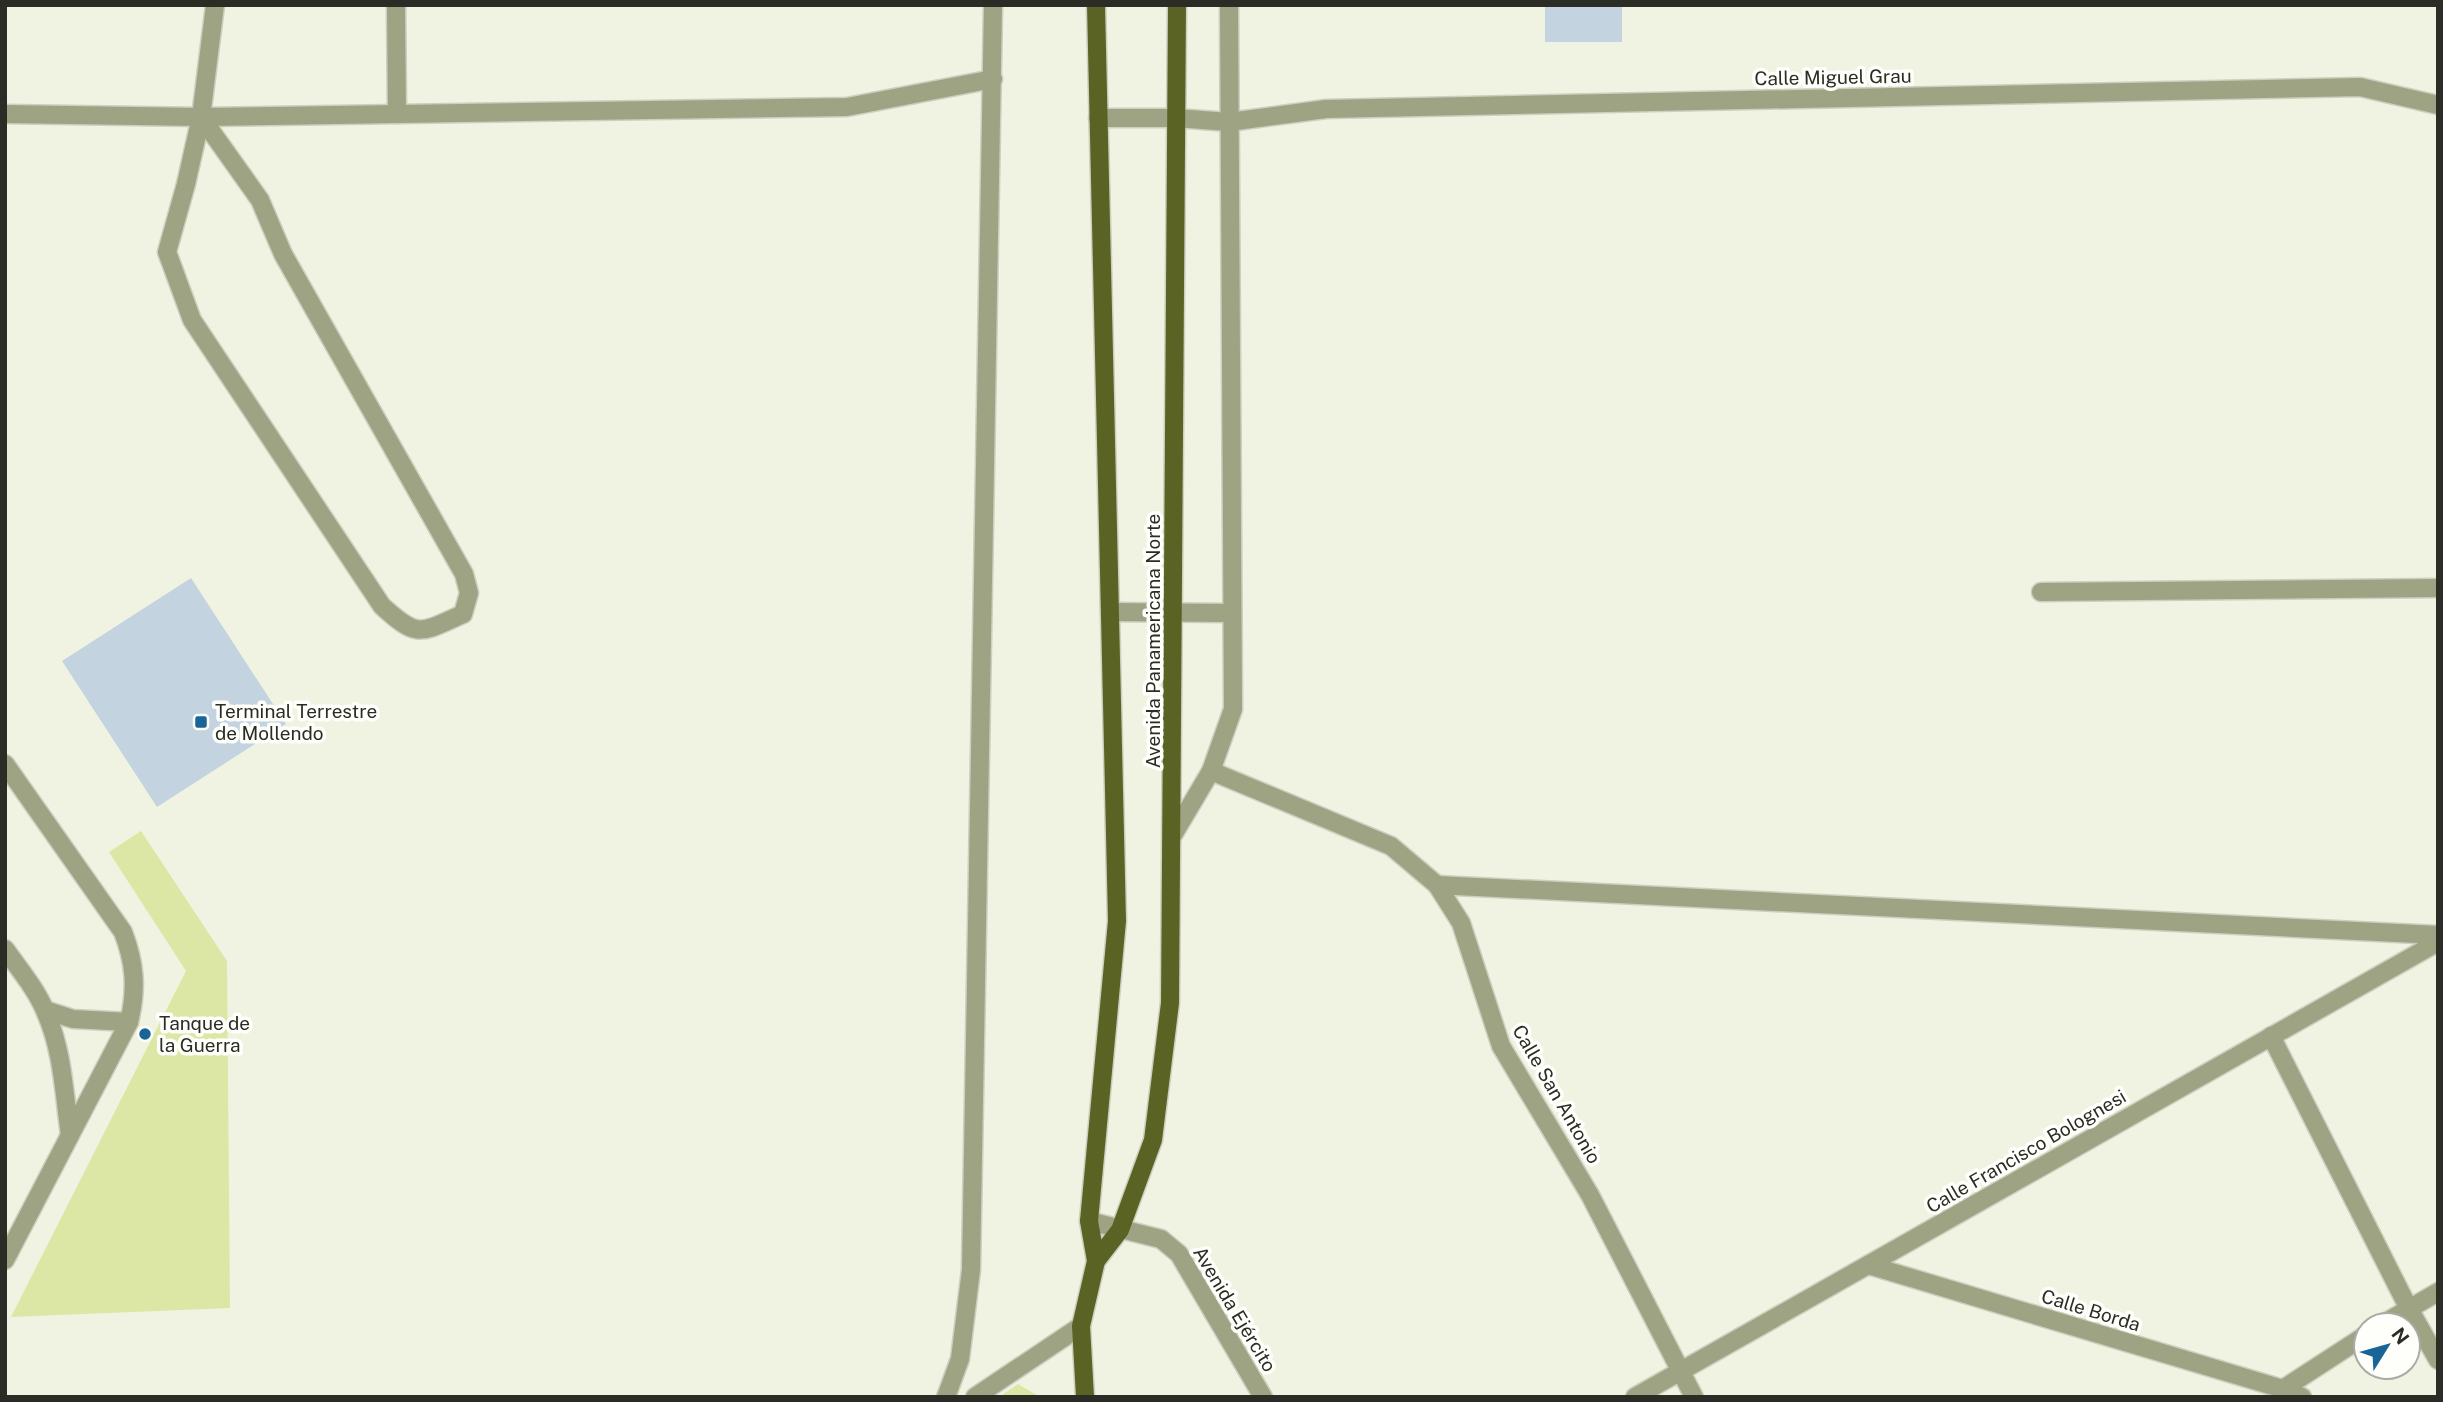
<svg xmlns="http://www.w3.org/2000/svg" width="2443" height="1402" viewBox="0 0 2443 1402" font-family="'Public Sans',sans-serif">
	<style>
		.green { fill: #dce7a5 }
		.building { fill: #c3d3e0 }
		.lines { fill: none; stroke-linecap: round; stroke-linejoin: round }
		.service-casing { stroke: #cdcfbf; stroke-width: 21 }
		.minor-casing { stroke: #cdcfbf; stroke-width: 21 }
		.tertiary-casing { stroke: #cdcfbf; stroke-width: 21 }
		.primary-casing { stroke: #cdcfbf; stroke-width: 21 }
		.service { stroke: #9ea383; stroke-width: 18 }
		.minor { stroke: #9ea383; stroke-width: 18 }
		.tertiary { stroke: #9ea383; stroke-width: 18 }
		.primary { stroke: #5b6324; stroke-width: 18 }
		.poi-dot { fill: #196598; stroke: #fefffb; stroke-width: 2.5 }
		.labels { text-anchor: middle; dominant-baseline: central; stroke-width: 7; stroke-linejoin: round; paint-order: stroke }
		.street-label { font-size: 19px; fill: #2b2c25; stroke: #fefffb }
		.poi-label { font-size: 19px; fill: #2b2c25; stroke: #fefffb; text-anchor: start }
	</style>
	<rect width="100%" height="100%" fill="#f0f3e1"/>
	<g class="green">
		<path d="M 141,831 L 227,961 L 230,1308 L 11,1317 L 186,971 L 109,852 Z"/>
		<path d="M 1018,1384 L 1040,1397 L 999,1397 Z"/>
	</g>
	<g class="building">
		<rect x="1545" y="5" width="77" height="37"/>
		<path d="M 191,578 L 286,724 L 157,807 L 62,661 Z"/>
	</g>
	<g class="lines">
		<g class="service-casing">
			<g id="service">
				<path d="M 396,5 L 397,114"/>
				<path d="M 5,114 L 201,117 L 847,107 L 993,79"/>
				<path d="M 201,117 L 260,200 L 283,254 L 464,574 L 469,593 L 463,614 C 420,633 418,639 382,606 L 192,320 L 167,252 L 186,184 L 201,117 L 215,5"/>
				<path d="M 2041,592 L 2438,588"/>
				<path d="M 5,764 L 123,932 C 135,963 137,989 129,1022 L 5,1260"/>
				<path d="M 5,949 C 19,969 37,990 46,1013 C 63,1052 64,1094 70,1135"/>
				<path d="M 45,1010 L 73,1019 L 129,1022"/>
			</g>
		</g>
		<g class="minor-casing">
			<g id="minor">
				<path d="M 1098,118 L 1176,118 L 1229,122 L 1326,109 L 2360,87 L 2438,105"/>
				<path d="M 1110,612 L 1232,613"/>
				<path d="M 1211,771 L 1391,846 L 1437,885 L 1461,923 L 1501,1046 L 1590,1195 L 1694,1397"/>
				<path d="M 1173,835 L 1211,771 L 1233,709 L 1229,5"/>
				<path d="M 1437,885 L 2438,935"/>
				<path d="M 2271,1036 L 2408,1307 L 2438,1360"/>
				<path d="M 1089,1221 L 1161,1239 L 1179,1254 L 1263,1397"/>
				<path d="M 1868,1265 L 2283,1389 L 2302,1397"/>
				<path d="M 2381,1325 L 2438,1292"/>
				<path d="M 2283,1389 L 2366,1335"/>
				<path d="M 1635,1397 L 2438,942"/>
			</g>
		</g>
		<g class="tertiary-casing">
			<g id="tertiary">
				<path d="M 946,1397 L 960,1359 L 971,1270 L 993,5"/>
				<path d="M 975,1397 L 1081,1326"/>
			</g>
		</g>
		<g class="primary-casing">
			<g id="primary">
				<path d="M 1096,1261 L 1120,1230 L 1153,1140 L 1170,1003 L 1177,5"/>
				<path d="M 1085,1397 L 1081,1326 L 1096,1261 L 1089,1221 L 1117,921 L 1096,5"/>
			</g>
		</g>
		<use href="#service" class="service"/>
		<use href="#minor" class="minor"/>
		<use href="#tertiary" class="tertiary"/>
		<use href="#primary" class="primary"/>
	</g>
	<g class="poi-dot">
		<rect x="194" y="715" width="14" height="14" rx="3.5"/>
		<circle cx="145" cy="1034" r="7"/>
	</g>
	<g class="labels">
		<g class="street-label">
			<text transform="translate(1833 77) rotate(-1)">Calle Miguel Grau</text>
			<text transform="translate(1153 641) rotate(-90)">Avenida Panamericana Norte</text>
			<text transform="translate(1557 1094) rotate(60)">Calle San Antonio</text>
			<text transform="translate(2026 1151) rotate(-30)">Calle Francisco Bolognesi</text>
			<text transform="translate(1235 1309) rotate(59)">Avenida Ejército</text>
			<text transform="translate(2091 1310) rotate(17)">Calle Borda</text>
		</g>
		<g class="poi-label">
			<text x="215" y="711">Terminal Terrestre<tspan x="215" dy="22">de Mollendo</tspan></text>
			<text x="159" y="1023">Tanque de<tspan x="159" dy="22">la Guerra</tspan></text>
		</g>
	</g>
	<rect width="2443" height="1402" fill="none" stroke="#2b2c25" stroke-width="14"/>
	<g transform="translate(2387 1346) rotate(53)"><circle r="33" fill="#fefffb" stroke="#aaaba5" stroke-width="2"/>
	<path d="M0-5L12 26L0 18L-12 26Z" fill="#196598"/>
	<text y="-10" font-size="19" font-weight="bold" text-anchor="middle" fill="#2b2c25">N</text>
	</g>
</svg>
